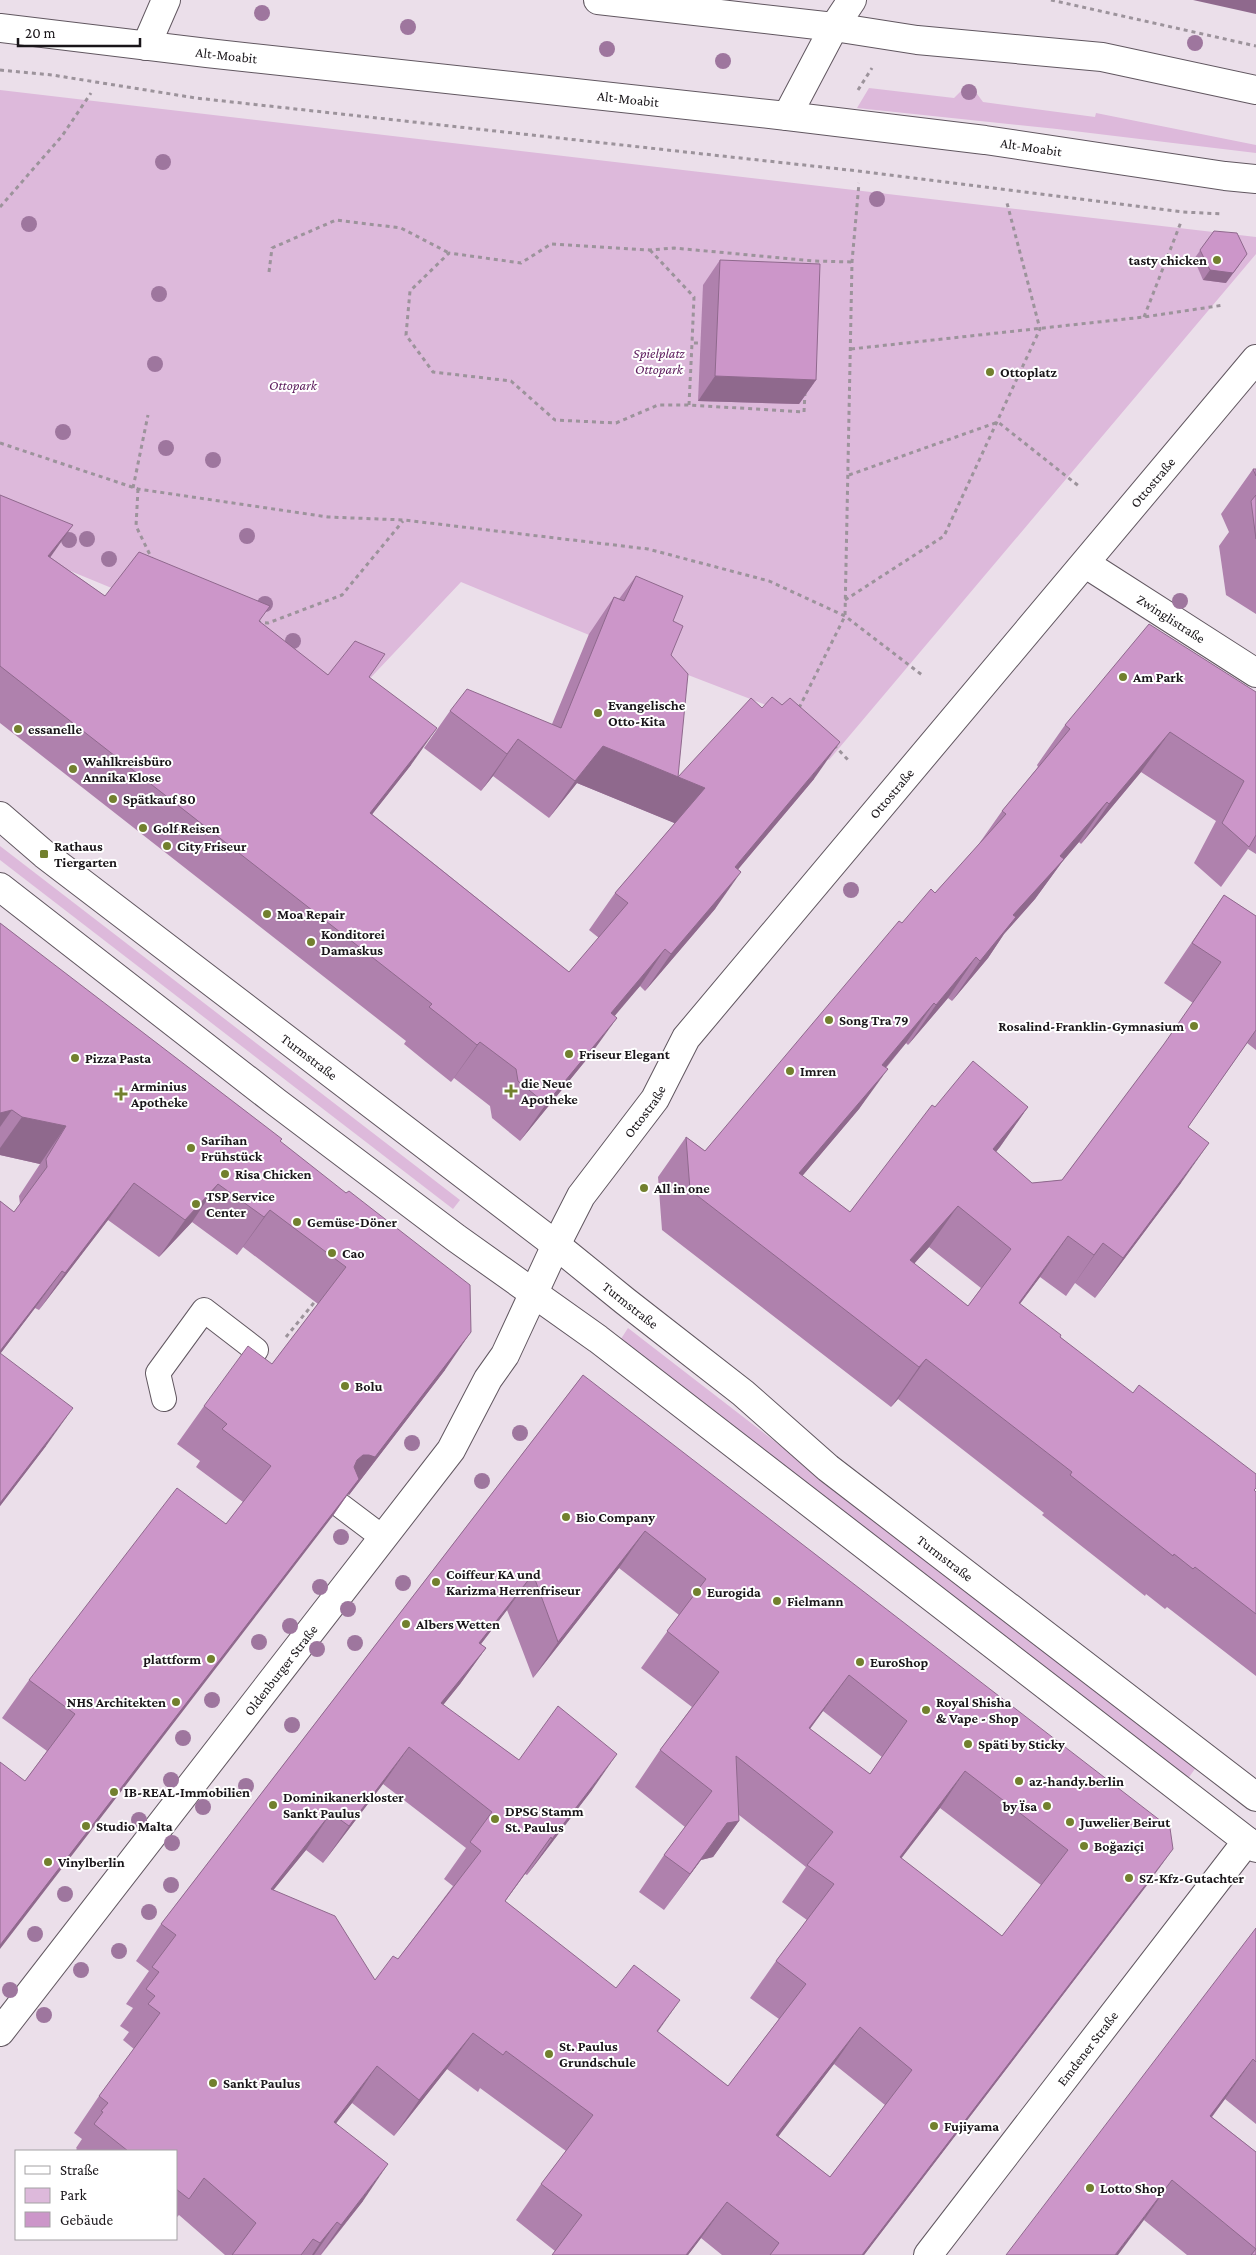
<svg xmlns="http://www.w3.org/2000/svg" width="1256" height="2255" viewBox="0 0 1256 2255" font-family="'Crimson Pro',serif">
	<style>
		.green { fill: #ddb9db }
		.lines { fill: none; stroke-linecap: round; stroke-linejoin: round }
		.service-casing { stroke: #615760; stroke-width: 26 }
		.minor-casing { stroke: #615760; stroke-width: 30 }
		.secondary-casing { stroke: #615760; stroke-width: 30 }
		.path { stroke: #9c939b; stroke-width: 3; stroke-dasharray: 4 4; stroke-linecap: butt }
		.service { stroke: #fff; stroke-width: 24 }
		.minor { stroke: #fff; stroke-width: 28 }
		.secondary { stroke: #fff; stroke-width: 28 }
		.tree { fill: #9e769e }
		.wall { fill: #af81ad; fill-rule: evenodd }
		.shaded-wall { fill: #8f698d }
		.building { fill: #cc96c9; stroke: #8f698d; fill-rule: evenodd }
		.poi-dot { fill: #72802e; stroke: #fff; stroke-width: 2 }
		.labels { text-anchor: middle; dominant-baseline: central; stroke-width: 4; stroke-linejoin: round; paint-order: stroke }
		.street-label { font-size: 14px; fill: #191519; stroke: #fff }
		.poi-label { font-size: 14px; font-weight: bold; fill: #191519; stroke: #fff; text-anchor: start }
		.park-label { font-size: 14px; font-style: italic; fill: #5f205f; stroke: #fff }
	</style>
	<rect width="100%" height="100%" fill="#ebdfea"/>
	<g class="green">
		<path d="M 966,86 L 972,87 L 983,102 L 1095,117 L 1096,113 L 1256,145 L 1256,153 L 1057,129 L 857,108 L 869,88 L 954,98 Z"/>
		<path d="M 0,90 L 1256,237 L 1256,254 L 829,760 L 766,705 L 657,663 L 461,582 L 359,690 L 0,542 Z"/>
		<path d="M 0,846 L 460,1200 L 453,1209 L 0,860 Z"/>
		<path d="M 628,1328 L 1138,1722 L 1197,1766 L 1187,1780 L 619,1342 Z"/>
	</g>
	<g class="lines">
		<g class="service-casing">
			<g id="service">
				<path d="M 164,1399 L 158,1373 L 204,1310 L 256,1350"/>
				<path d="M 341,1506 L 382,1537"/>
			</g>
		</g>
		<g class="minor-casing">
			<g id="minor">
				<path d="M 146,46 L 166,0"/>
				<path d="M 787,116 L 834,27 L 852,0"/>
				<path id="s1" d="M 1086,564 L 1256,673"/>
				<path id="s2" d="M 0,2032 L 451,1450 L 488,1379 L 505,1355 L 556,1245 L 581,1196 L 655,1099 L 686,1038 L 1256,359"/>
				<path id="s3" d="M 928,2255 L 1247,1841"/>
			</g>
		</g>
		<g class="secondary-casing">
			<g id="secondary">
				<path d="M 598,0 L 834,27 L 917,40 L 1102,57 L 1256,90"/>
				<path id="s4" d="M 0,28 L 207,53 L 787,116 L 985,140 L 1225,176 L 1256,179"/>
				<path id="s5" d="M 0,816 L 44,854 L 556,1245 L 625,1301 L 743,1393 L 828,1468 L 1256,1797"/>
				<path d="M 0,887 L 276,1102 L 456,1238 L 598,1339 L 1256,1848"/>
			</g>
		</g>
		<g class="path">
			<path d="M 1051,0 L 1256,46"/>
			<path d="M 0,70 L 52,75 L 196,98 L 858,171 L 1183,212 L 1223,214"/>
			<path d="M 858,90 L 872,68"/>
			<path d="M 0,207 L 62,136 L 91,93"/>
			<path d="M 650,250 L 694,297 L 692,343"/>
			<path d="M 269,272 L 272,248 L 336,220 L 401,228 L 449,253"/>
			<path d="M 1144,317 L 1181,222"/>
			<path d="M 851,349 L 1144,317 L 1224,305"/>
			<path d="M 805,392 L 804,412 L 689,405 L 658,405 L 616,423 L 555,420 L 511,381 L 433,372 L 406,335 L 410,291 L 449,253 L 521,263 L 551,244 L 650,250 L 674,248 L 814,261 L 852,262"/>
			<path d="M 689,405 L 692,343 L 705,343"/>
			<path d="M 0,443 L 138,489 L 328,517 L 404,520 L 648,549 L 769,581 L 845,616 L 922,675"/>
			<path d="M 849,475 L 998,422 L 1080,487"/>
			<path d="M 133,488 L 148,415"/>
			<path d="M 138,489 L 136,526 L 152,559"/>
			<path d="M 845,600 L 944,536 L 1040,329 L 1007,203"/>
			<path d="M 257,622 L 268,623 L 342,595 L 403,521"/>
			<path d="M 799,708 L 845,616 L 852,262 L 859,183"/>
			<path d="M 834,745 L 849,761"/>
			<path d="M 286,1337 L 317,1299"/>
		</g>
		<use href="#service" class="service"/>
		<use href="#minor" class="minor"/>
		<use href="#secondary" class="secondary"/>
	</g>
	<g class="tree">
		<circle cx="262" cy="13" r="8"/>
		<circle cx="408" cy="27" r="8"/>
		<circle cx="1195" cy="43" r="8"/>
		<circle cx="607" cy="49" r="8"/>
		<circle cx="723" cy="61" r="8"/>
		<circle cx="969" cy="92" r="8"/>
		<circle cx="163" cy="162" r="8"/>
		<circle cx="877" cy="199" r="8"/>
		<circle cx="29" cy="224" r="8"/>
		<circle cx="159" cy="294" r="8"/>
		<circle cx="155" cy="364" r="8"/>
		<circle cx="63" cy="432" r="8"/>
		<circle cx="166" cy="448" r="8"/>
		<circle cx="213" cy="460" r="8"/>
		<circle cx="247" cy="536" r="8"/>
		<circle cx="87" cy="539" r="8"/>
		<circle cx="69" cy="540" r="8"/>
		<circle cx="109" cy="559" r="8"/>
		<circle cx="1180" cy="601" r="8"/>
		<circle cx="265" cy="604" r="8"/>
		<circle cx="293" cy="641" r="8"/>
		<circle cx="851" cy="890" r="8"/>
		<circle cx="520" cy="1433" r="8"/>
		<circle cx="412" cy="1443" r="8"/>
		<circle cx="482" cy="1481" r="8"/>
		<circle cx="341" cy="1537" r="8"/>
		<circle cx="403" cy="1583" r="8"/>
		<circle cx="320" cy="1587" r="8"/>
		<circle cx="348" cy="1609" r="8"/>
		<circle cx="290" cy="1626" r="8"/>
		<circle cx="259" cy="1642" r="8"/>
		<circle cx="355" cy="1643" r="8"/>
		<circle cx="317" cy="1649" r="8"/>
		<circle cx="212" cy="1700" r="8"/>
		<circle cx="292" cy="1725" r="8"/>
		<circle cx="183" cy="1738" r="8"/>
		<circle cx="171" cy="1780" r="8"/>
		<circle cx="246" cy="1786" r="8"/>
		<circle cx="203" cy="1807" r="8"/>
		<circle cx="139" cy="1820" r="8"/>
		<circle cx="172" cy="1843" r="8"/>
		<circle cx="171" cy="1885" r="8"/>
		<circle cx="65" cy="1894" r="8"/>
		<circle cx="149" cy="1912" r="8"/>
		<circle cx="35" cy="1934" r="8"/>
		<circle cx="119" cy="1951" r="8"/>
		<circle cx="81" cy="1970" r="8"/>
		<circle cx="10" cy="1990" r="8"/>
		<circle cx="44" cy="2015" r="8"/>
	</g>
	<g class="wall">
		<path d="M 1214,231 L 1226,283 L 1203,280 L 1194,259 Z"/>
		<path d="M 720,260 L 816,380 L 799,404 L 698,401 L 703,285 Z"/>
		<path d="M 1253,469 L 1256,469 L 1256,614 L 1226,595 L 1219,546 L 1229,532 L 1221,514 Z"/>
		<path d="M 0,495 L 50,557 L 105,596 L 259,622 L 328,675 L 369,677 L 411,765 L 372,814 L 569,972 L 599,938 L 589,930 L 615,893 L 675,823 L 577,783 L 549,818 L 493,776 L 481,791 L 424,748 L 450,711 L 552,724 L 589,634 L 614,597 L 619,599 L 636,576 L 673,621 L 671,655 L 678,777 L 814,779 L 738,869 L 715,909 L 645,991 L 640,986 L 614,1015 L 591,1054 L 520,1141 L 492,1118 L 490,1106 L 454,1078 L 451,1082 L 426,1062 L 404,1044 L 406,1041 L 0,723 Z"/>
		<path d="M 1256,692 L 1256,854 L 1248,849 L 1221,887 L 1194,863 L 1216,821 L 1141,772 L 1081,844 L 1079,842 L 1062,862 L 1035,899 L 1004,934 L 988,958 L 952,1001 L 948,998 L 908,1045 L 906,1043 L 886,1068 L 859,1109 L 802,1176 L 850,1212 L 935,1107 L 1028,1107 L 996,1152 L 1032,1183 L 1062,1180 L 1163,1046 L 1193,1003 L 1164,983 L 1224,895 L 1256,916 L 1256,1050 L 1247,1043 L 1188,1127 L 1181,1183 L 1095,1298 L 1075,1283 L 1066,1296 L 1040,1277 L 1020,1304 L 1060,1337 L 1256,1492 L 1256,1676 L 1167,1607 L 1165,1609 L 1146,1594 L 1145,1596 L 1042,1515 L 1044,1513 L 898,1399 L 891,1407 L 662,1230 L 658,1177 L 686,1137 L 705,1151 L 902,923 L 935,893 L 976,848 L 1002,811 L 1038,767 L 1037,765 L 1065,725 ZM 929,1247 L 981,1288 L 968,1306 L 914,1264 Z"/>
		<path d="M 0,923 L 280,1142 L 445,1370 L 349,1495 L 348,1494 L 332,1517 L 25,1781 L 47,1751 L 2,1718 L 29,1680 L 226,1524 L 243,1502 L 196,1467 L 200,1461 L 177,1444 L 204,1406 L 272,1364 L 318,1304 L 243,1247 L 237,1255 L 192,1222 L 159,1257 L 108,1220 L 39,1310 L 35,1308 L 0,1354 L 46,1446 L 0,1506 L 0,1201 L 14,1212 L 20,1204 L 19,1196 L 40,1164 L 0,1155 Z"/>
		<path d="M 583,1375 L 1147,1885 L 864,2255 L 722,2255 L 701,2238 L 688,2255 L 552,2255 L 555,2251 L 516,2220 L 541,2184 L 566,2151 L 480,2088 L 478,2092 L 447,2069 L 394,2136 L 352,2103 L 336,2123 L 363,2201 L 321,2255 L 225,2255 L 179,2215 L 176,2218 L 176,2151 L 75,2151 L 77,2149 L 76,2148 L 82,2139 L 74,2133 L 99,2096 L 134,2049 L 123,2040 L 129,2032 L 120,2026 L 133,2008 L 126,2004 L 149,1971 L 136,1961 L 161,1924 ZM 619,1568 L 679,1615 L 641,1668 L 692,1707 L 660,1750 L 635,1787 L 685,1827 L 664,1855 L 639,1892 L 664,1910 L 701,1860 L 713,1857 L 739,1821 L 739,1815 L 806,1867 L 782,1902 L 807,1920 L 776,1961 L 750,1998 L 779,2019 L 728,2086 L 658,2032 L 505,1901 L 525,1874 L 527,1875 L 592,1790 L 519,1760 L 443,1705 L 460,1684 L 486,1648 L 481,1644 L 507,1610 L 533,1678 ZM 823,1711 L 882,1757 L 870,1774 L 810,1729 ZM 383,1784 L 466,1848 L 444,1879 L 453,1886 L 398,1959 L 375,1980 L 273,1890 L 306,1850 L 323,1863 ZM 940,1808 L 1041,1885 L 1002,1936 L 901,1858 ZM 834,2064 L 885,2105 L 830,2177 L 778,2136 Z"/>
		<path d="M 1256,1928 L 1256,2124 L 1225,2099 L 1212,2117 L 1256,2152 L 1256,2255 L 1187,2255 L 1144,2220 Z"/>
	</g>
	<g class="shaded-wall">
		<path d="M 1193,0 L 1256,0 L 1256,14 Z"/>
		<path d="M 1240,264 L 1226,283 L 1203,280 L 1210,270 Z"/>
		<path d="M 715,376 L 816,380 L 799,404 L 698,401 Z"/>
		<path d="M 73,525 L 47,562 L 48,556 Z"/>
		<path d="M 437,728 L 411,765 L 344,850 L 370,813 Z"/>
		<path d="M 1170,732 L 1141,772 L 1081,844 L 1109,804 Z"/>
		<path d="M 518,739 L 493,776 L 481,791 L 507,754 Z"/>
		<path d="M 840,742 L 814,779 L 709,904 L 735,867 Z"/>
		<path d="M 603,746 L 705,788 L 679,825 L 577,783 L 549,818 L 575,781 Z"/>
		<path d="M 1107,802 L 1079,842 L 1062,862 L 1035,899 L 1004,934 L 988,958 L 952,1001 L 980,961 L 1013,915 L 1060,856 Z"/>
		<path d="M 741,872 L 715,909 L 645,991 L 671,954 Z"/>
		<path d="M 665,949 L 640,986 L 586,1050 L 611,1013 Z"/>
		<path d="M 976,957 L 948,998 L 908,1045 L 936,1005 Z"/>
		<path d="M 934,1003 L 906,1043 L 854,1105 L 882,1065 Z"/>
		<path d="M 617,1018 L 591,1054 L 520,1141 L 546,1104 Z"/>
		<path d="M 480,1042 L 454,1078 L 451,1082 L 477,1045 Z"/>
		<path d="M 888,1069 L 859,1109 L 771,1213 L 799,1173 Z"/>
		<path d="M 1028,1107 L 1000,1147 L 965,1189 L 993,1149 Z"/>
		<path d="M 12,1110 L 0,1127 L 0,1113 Z"/>
		<path d="M 22,1117 L 66,1126 L 40,1164 L 0,1155 L 0,1148 Z"/>
		<path d="M 1209,1143 L 1181,1183 L 1095,1298 L 1123,1258 Z"/>
		<path d="M 134,1183 L 108,1220 L 39,1310 L 65,1273 Z"/>
		<path d="M 218,1184 L 192,1222 L 159,1257 L 185,1220 Z"/>
		<path d="M 958,1206 L 929,1247 L 881,1300 L 910,1260 Z"/>
		<path d="M 270,1210 L 243,1247 L 237,1255 L 264,1217 Z"/>
		<path d="M 1068,1236 L 1040,1277 L 990,1343 L 1019,1303 Z"/>
		<path d="M 1103,1243 L 1075,1283 L 1066,1296 L 1094,1255 Z"/>
		<path d="M 62,1271 L 35,1308 L 0,1354 L 0,1351 Z"/>
		<path d="M 471,1332 L 445,1370 L 349,1495 L 348,1494 L 332,1517 L 0,1949 L 0,1945 L 357,1460 Z"/>
		<path d="M 926,1359 L 898,1399 L 891,1407 L 919,1367 Z"/>
		<path d="M 73,1408 L 46,1446 L 0,1506 L 0,1503 Z"/>
		<path d="M 645,1531 L 619,1568 L 533,1678 L 558,1642 Z"/>
		<path d="M 533,1574 L 507,1610 L 454,1679 L 479,1643 Z"/>
		<path d="M 486,1648 L 460,1684 L 415,1740 L 441,1703 Z"/>
		<path d="M 849,1675 L 823,1711 L 783,1765 L 809,1728 Z"/>
		<path d="M 409,1747 L 383,1784 L 323,1863 L 349,1826 Z"/>
		<path d="M 617,1754 L 592,1790 L 527,1875 L 552,1839 Z"/>
		<path d="M 965,1771 L 940,1808 L 874,1894 L 900,1857 Z"/>
		<path d="M 331,1813 L 306,1850 L 245,1925 L 271,1889 Z"/>
		<path d="M 739,1821 L 713,1857 L 701,1860 L 664,1910 L 690,1874 L 727,1823 Z"/>
		<path d="M 551,1837 L 525,1874 L 479,1937 L 505,1901 Z"/>
		<path d="M 1173,1849 L 1147,1885 L 864,2255 L 862,2255 Z"/>
		<path d="M 680,2000 L 654,2037 L 657,2031 Z"/>
		<path d="M 860,2027 L 834,2064 L 751,2172 L 776,2135 Z"/>
		<path d="M 473,2033 L 447,2069 L 394,2136 L 419,2100 Z"/>
		<path d="M 1253,2059 L 1225,2099 L 1182,2156 L 1210,2116 Z"/>
		<path d="M 377,2066 L 352,2103 L 308,2159 L 334,2122 Z"/>
		<path d="M 388,2164 L 363,2201 L 320,2255 L 341,2225 Z"/>
		<path d="M 1172,2180 L 1144,2220 L 1118,2255 L 1115,2255 Z"/>
		<path d="M 727,2202 L 701,2238 L 688,2255 L 686,2255 Z"/>
		<path d="M 337,2222 L 314,2255 L 312,2255 L 320,2243 Z"/>
	</g>
	<g class="building">
		<path d="M 1214,231 L 1237,233 L 1247,254 L 1233,273 L 1210,270 L 1200,250 Z"/>
		<path d="M 720,260 L 820,264 L 816,380 L 715,376 Z"/>
		<path d="M 1253,469 L 1256,469 L 1256,476 Z"/>
		<path d="M 0,495 L 73,525 L 48,556 L 105,596 L 139,552 L 270,606 L 259,621 L 328,675 L 355,641 L 385,654 L 369,677 L 437,728 L 370,813 L 569,972 L 628,903 L 615,893 L 705,788 L 603,746 L 575,781 L 518,739 L 507,754 L 450,711 L 467,689 L 561,728 L 614,597 L 624,601 L 636,576 L 683,596 L 673,621 L 683,626 L 671,655 L 688,674 L 678,777 L 751,698 L 762,708 L 772,697 L 782,705 L 790,698 L 840,742 L 735,867 L 741,872 L 671,954 L 665,949 L 611,1013 L 617,1018 L 546,1104 L 518,1081 L 516,1069 L 480,1042 L 477,1045 L 452,1025 L 429,1007 L 432,1004 L 0,666 Z"/>
		<path d="M 1256,495 L 1256,539 L 1251,501 Z"/>
		<path d="M 1149,624 L 1256,692 L 1256,835 L 1249,847 L 1222,823 L 1244,781 L 1170,732 L 1109,804 L 1107,802 L 1060,856 L 1064,859 L 1013,915 L 1016,917 L 980,961 L 976,957 L 936,1005 L 934,1003 L 882,1065 L 888,1069 L 799,1173 L 850,1212 L 932,1105 L 935,1107 L 973,1061 L 1028,1107 L 993,1149 L 1032,1183 L 1062,1180 L 1164,1044 L 1221,962 L 1192,943 L 1224,895 L 1256,916 L 1256,1030 L 1188,1127 L 1209,1143 L 1123,1258 L 1103,1243 L 1094,1255 L 1068,1236 L 1019,1303 L 1061,1335 L 1060,1337 L 1133,1393 L 1139,1385 L 1256,1474 L 1256,1488 L 1254,1490 L 1256,1492 L 1256,1614 L 1195,1567 L 1193,1569 L 1174,1554 L 1173,1556 L 1070,1475 L 1072,1472 L 926,1359 L 919,1367 L 690,1190 L 686,1137 L 705,1151 L 899,921 L 902,923 L 931,889 L 935,893 L 1006,814 L 1002,811 L 1070,729 L 1065,725 ZM 958,1206 L 1011,1249 L 968,1306 L 910,1260 Z"/>
		<path d="M 0,923 L 282,1139 L 280,1141 L 346,1193 L 349,1191 L 470,1285 L 471,1332 L 375,1457 L 369,1455 L 363,1455 L 357,1460 L 354,1467 L 359,1479 L 0,1945 L 0,1762 L 25,1781 L 75,1714 L 29,1680 L 177,1488 L 226,1524 L 271,1466 L 222,1429 L 227,1424 L 204,1406 L 248,1346 L 272,1364 L 346,1267 L 270,1210 L 264,1217 L 218,1184 L 185,1220 L 134,1183 L 65,1273 L 62,1271 L 0,1351 L 0,1201 L 14,1212 L 47,1167 L 46,1159 L 66,1126 L 22,1117 L 12,1110 L 0,1113 Z"/>
		<path d="M 0,1353 L 73,1408 L 0,1503 Z"/>
		<path d="M 583,1375 L 1170,1828 L 1173,1849 L 862,2255 L 770,2255 L 779,2243 L 727,2202 L 686,2255 L 552,2255 L 582,2215 L 541,2184 L 593,2115 L 506,2051 L 503,2055 L 473,2033 L 419,2100 L 377,2066 L 334,2122 L 388,2164 L 341,2225 L 337,2222 L 320,2243 L 313,2239 L 301,2255 L 232,2255 L 256,2223 L 204,2178 L 189,2199 L 176,2189 L 176,2151 L 128,2151 L 94,2124 L 103,2112 L 101,2111 L 108,2103 L 99,2096 L 160,2013 L 148,2004 L 155,1996 L 146,1989 L 159,1972 L 152,1967 L 176,1935 L 161,1924 ZM 645,1531 L 706,1579 L 667,1631 L 719,1672 L 660,1750 L 712,1791 L 664,1855 L 690,1874 L 727,1823 L 739,1821 L 736,1756 L 833,1832 L 807,1865 L 834,1884 L 776,1961 L 806,1984 L 728,2086 L 657,2031 L 680,2000 L 634,1965 L 616,1988 L 505,1901 L 551,1837 L 552,1839 L 617,1754 L 558,1706 L 519,1760 L 441,1703 L 486,1648 L 479,1643 L 533,1574 L 558,1642 ZM 849,1675 L 907,1721 L 870,1774 L 809,1728 ZM 409,1747 L 492,1812 L 470,1842 L 481,1851 L 398,1959 L 393,1956 L 375,1980 L 335,1916 L 271,1889 L 331,1813 L 349,1826 ZM 965,1771 L 1068,1850 L 1002,1936 L 900,1857 ZM 860,2027 L 912,2070 L 830,2177 L 776,2135 Z"/>
		<path d="M 1256,1928 L 1256,2062 L 1253,2059 L 1210,2116 L 1256,2152 L 1256,2255 L 1251,2255 L 1256,2249 L 1172,2180 L 1115,2255 L 1006,2255 Z"/>
	</g>
	<g class="poi-dot">
		<circle cx="1217" cy="260" r="5"/>
		<circle cx="990" cy="372" r="5"/>
		<circle cx="1123" cy="677" r="5"/>
		<circle cx="598" cy="713" r="5"/>
		<circle cx="18" cy="729" r="5"/>
		<circle cx="73" cy="769" r="5"/>
		<circle cx="113" cy="799" r="5"/>
		<circle cx="143" cy="828" r="5"/>
		<circle cx="167" cy="846" r="5"/>
		<rect x="39" y="849" width="10" height="10" rx="2.5"/>
		<circle cx="267" cy="914" r="5"/>
		<circle cx="311" cy="942" r="5"/>
		<circle cx="829" cy="1020" r="5"/>
		<circle cx="1194" cy="1026" r="5"/>
		<circle cx="569" cy="1054" r="5"/>
		<circle cx="75" cy="1058" r="5"/>
		<circle cx="790" cy="1071" r="5"/>
		<path d="M508.5 1083.5h5v5h5v5h-5v5h-5v-5h-5v-5h5z"/>
		<path d="M118.5 1086.5h5v5h5v5h-5v5h-5v-5h-5v-5h5z"/>
		<circle cx="191" cy="1148" r="5"/>
		<circle cx="225" cy="1174" r="5"/>
		<circle cx="644" cy="1188" r="5"/>
		<circle cx="196" cy="1204" r="5"/>
		<circle cx="297" cy="1222" r="5"/>
		<circle cx="332" cy="1253" r="5"/>
		<circle cx="345" cy="1386" r="5"/>
		<circle cx="566" cy="1517" r="5"/>
		<circle cx="436" cy="1582" r="5"/>
		<circle cx="697" cy="1592" r="5"/>
		<circle cx="777" cy="1601" r="5"/>
		<circle cx="406" cy="1624" r="5"/>
		<circle cx="211" cy="1659" r="5"/>
		<circle cx="860" cy="1662" r="5"/>
		<circle cx="176" cy="1702" r="5"/>
		<circle cx="926" cy="1710" r="5"/>
		<circle cx="968" cy="1744" r="5"/>
		<circle cx="1019" cy="1781" r="5"/>
		<circle cx="114" cy="1792" r="5"/>
		<circle cx="273" cy="1805" r="5"/>
		<circle cx="1047" cy="1806" r="5"/>
		<circle cx="495" cy="1819" r="5"/>
		<circle cx="1070" cy="1822" r="5"/>
		<circle cx="86" cy="1826" r="5"/>
		<circle cx="1084" cy="1846" r="5"/>
		<circle cx="48" cy="1862" r="5"/>
		<circle cx="1129" cy="1878" r="5"/>
		<circle cx="549" cy="2054" r="5"/>
		<circle cx="213" cy="2083" r="5"/>
		<circle cx="934" cy="2126" r="5"/>
		<circle cx="1090" cy="2188" r="5"/>
	</g>
	<g class="labels">
		<g class="street-label">
			<text stroke="none"><textPath href="#s4" startOffset="228">Alt-Moabit</textPath></text>
			<text stroke="none"><textPath href="#s4" startOffset="632">Alt-Moabit</textPath></text>
			<text stroke="none"><textPath href="#s4" startOffset="1038">Alt-Moabit</textPath></text>
			<text stroke="none"><textPath href="#s2" startOffset="1938">Ottostraße</textPath></text>
			<text stroke="none"><textPath href="#s1" startOffset="101">Zwinglistraße</textPath></text>
			<text stroke="none"><textPath href="#s2" startOffset="1532">Ottostraße</textPath></text>
			<text stroke="none"><textPath href="#s5" startOffset="392">Turmstraße</textPath></text>
			<text stroke="none"><textPath href="#s2" startOffset="1128">Ottostraße</textPath></text>
			<text stroke="none"><textPath href="#s5" startOffset="798">Turmstraße</textPath></text>
			<text stroke="none"><textPath href="#s5" startOffset="1202">Turmstraße</textPath></text>
			<text stroke="none"><textPath href="#s2" startOffset="458">Oldenburger Straße</textPath></text>
			<text stroke="none"><textPath href="#s3" startOffset="261">Emdener Straße</textPath></text>
		</g>
		<g class="poi-label">
			<text x="1207" y="260" text-anchor="end">tasty chicken</text>
			<text x="1000" y="372">Ottoplatz</text>
			<text x="1133" y="677">Am Park</text>
			<text x="608" y="705">Evangelische<tspan x="608" dy="16">Otto-Kita</tspan></text>
			<text x="28" y="729">essanelle</text>
			<text x="83" y="761">Wahlkreisbüro<tspan x="83" dy="16">Annika Klose</tspan></text>
			<text x="123" y="799">Spätkauf 80</text>
			<text x="153" y="828">Golf Reisen</text>
			<text x="54" y="846">Rathaus<tspan x="54" dy="16">Tiergarten</tspan></text>
			<text x="177" y="846">City Friseur</text>
			<text x="277" y="914">Moa Repair</text>
			<text x="321" y="934">Konditorei<tspan x="321" dy="16">Damaskus</tspan></text>
			<text x="839" y="1020">Song Tra 79</text>
			<text x="1184" y="1026" text-anchor="end">Rosalind-Franklin-Gymnasium</text>
			<text x="579" y="1054">Friseur Elegant</text>
			<text x="85" y="1058">Pizza Pasta</text>
			<text x="800" y="1071">Imren</text>
			<text x="521" y="1083">die Neue<tspan x="521" dy="16">Apotheke</tspan></text>
			<text x="131" y="1086">Arminius<tspan x="131" dy="16">Apotheke</tspan></text>
			<text x="201" y="1140">Sarihan<tspan x="201" dy="16">Frühstück</tspan></text>
			<text x="235" y="1174">Risa Chicken</text>
			<text x="654" y="1188">All in one</text>
			<text x="206" y="1196">TSP Service<tspan x="206" dy="16">Center</tspan></text>
			<text x="307" y="1222">Gemüse-Döner</text>
			<text x="342" y="1253">Cao</text>
			<text x="355" y="1386">Bolu</text>
			<text x="576" y="1517">Bio Company</text>
			<text x="446" y="1574">Coiffeur KA und<tspan x="446" dy="16">Karizma Herrenfriseur</tspan></text>
			<text x="707" y="1592">Eurogida</text>
			<text x="787" y="1601">Fielmann</text>
			<text x="416" y="1624">Albers Wetten</text>
			<text x="201" y="1659" text-anchor="end">plattform</text>
			<text x="870" y="1662">EuroShop</text>
			<text x="166" y="1702" text-anchor="end">NHS Architekten</text>
			<text x="936" y="1702">Royal Shisha<tspan x="936" dy="16">&amp; Vape - Shop</tspan></text>
			<text x="978" y="1744">Späti by Sticky</text>
			<text x="1029" y="1781">az-handy.berlin</text>
			<text x="124" y="1792">IB-REAL-Immobilien</text>
			<text x="283" y="1797">Dominikanerkloster<tspan x="283" dy="16">Sankt Paulus</tspan></text>
			<text x="1037" y="1806" text-anchor="end">by Ïsa</text>
			<text x="505" y="1811">DPSG Stamm<tspan x="505" dy="16">St. Paulus</tspan></text>
			<text x="1080" y="1822">Juwelier Beirut</text>
			<text x="96" y="1826">Studio Malta</text>
			<text x="1094" y="1846">Boğaziçi</text>
			<text x="58" y="1862">Vinylberlin</text>
			<text x="1139" y="1878">SZ-Kfz-Gutachter</text>
			<text x="559" y="2046">St. Paulus<tspan x="559" dy="16">Grundschule</tspan></text>
			<text x="223" y="2083">Sankt Paulus</text>
			<text x="944" y="2126">Fujiyama</text>
			<text x="1100" y="2188">Lotto Shop</text>
		</g>
		<g class="park-label">
			<text x="659" y="353">Spielplatz<tspan x="659" dy="16">Ottopark</tspan></text>
			<text x="293" y="385">Ottopark</text>
		</g>
	</g>
	<rect x="15" y="2150" width="162" height="90" fill="#ffffff" stroke="#a3a1a3"/>
	<rect x="25" y="2166" width="25" height="8" fill="#ffffff" stroke="#a3a1a3"/>
	<text x="60" y="2175" font-size="15" fill="#191519">Straße</text>
	<rect x="25" y="2188" width="25" height="15" fill="#ddb9db" stroke="#a3a1a3"/>
	<text x="60" y="2200" font-size="15" fill="#191519">Park</text>
	<rect x="25" y="2212" width="25" height="15" fill="#cc96c9" stroke="#a3a1a3"/>
	<text x="60" y="2225" font-size="15" fill="#191519">Gebäude</text>
	<path d="M18 38v8h122v-8" fill="none" stroke="#191519" stroke-width="2.5"/>
	<text x="25" y="38" font-size="15" fill="#191519" stroke="#ffffff" stroke-width="4" paint-order="stroke">20 m</text>
</svg>
